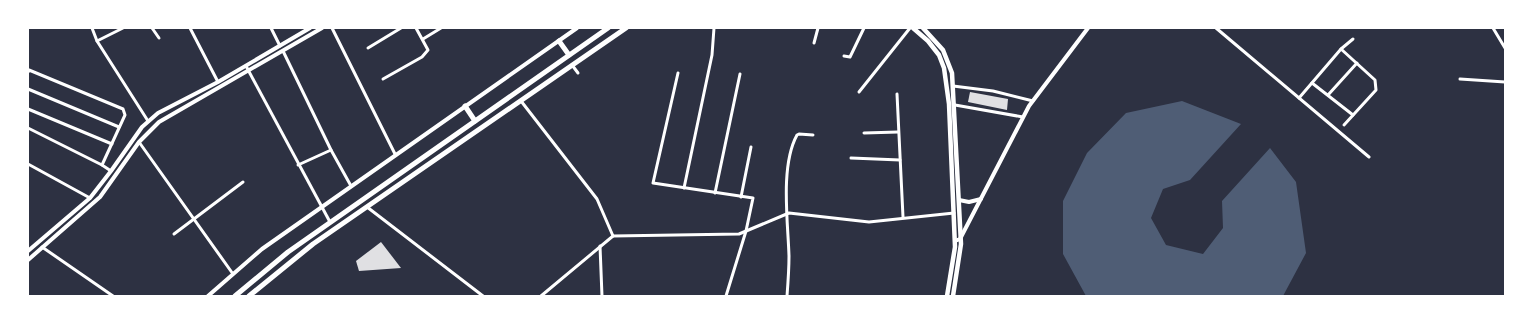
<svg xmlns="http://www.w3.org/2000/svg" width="1533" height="324" viewBox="0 0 1533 324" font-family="Literata,serif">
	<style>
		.water { fill: #4f5d75 }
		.building { fill: #e0e0e3 }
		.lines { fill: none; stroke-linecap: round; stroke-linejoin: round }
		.minor { stroke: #fff; stroke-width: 3 }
		.tertiary { stroke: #fff; stroke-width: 4 }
		.secondary { stroke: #fff; stroke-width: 4.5 }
		.primary { stroke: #fff; stroke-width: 5 }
	</style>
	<rect width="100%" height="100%" fill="#2d3142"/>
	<path class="water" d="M 1182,101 L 1241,124 L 1190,180 L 1163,189 L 1151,218 L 1166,245 L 1203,254 L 1223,228 L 1222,201 L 1270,148 L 1296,182 L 1306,253 L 1283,296 L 1086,296 L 1063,254 L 1063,201 L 1087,153 L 1126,113 Z"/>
	<g class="building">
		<path d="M 970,92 L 1008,99 L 1007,110 L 968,102 Z"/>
		<path d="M 381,242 L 401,268 L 359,271 L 356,261 Z"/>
	</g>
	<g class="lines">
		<g class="minor">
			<path d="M 92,28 L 97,41"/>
			<path d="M 123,28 L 97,41 L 148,121"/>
			<path d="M 152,28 L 159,38"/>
			<path d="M 190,28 L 218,82"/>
			<path d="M 271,28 L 280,46"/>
			<path d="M 332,28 L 395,154"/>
			<path d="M 1216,28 L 1369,157"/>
			<path d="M 1493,28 L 1505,48"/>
			<path d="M 423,39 L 441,28"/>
			<path d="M 814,43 L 818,28"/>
			<path d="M 368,48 L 401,28"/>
			<path d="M 1341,49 L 1375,80 L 1376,90 L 1344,125"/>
			<path d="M 283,51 L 331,150 L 298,165"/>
			<path d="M 844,56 L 850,57 L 864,28"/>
			<path d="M 572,65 L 578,73"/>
			<path d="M 246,66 L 330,222"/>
			<path d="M 28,72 L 29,70 L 123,109 L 125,115 L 102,165"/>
			<path d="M 678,73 L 653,183 L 753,198 L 746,231 L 726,296"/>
			<path d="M 383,79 L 422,57 L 428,50 L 416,28"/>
			<path d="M 1460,79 L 1505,82"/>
			<path d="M 1312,83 L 1353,115"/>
			<path d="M 953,86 L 993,91 L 1033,101"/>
			<path d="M 28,89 L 119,127"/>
			<path d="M 859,92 L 910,28"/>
			<path d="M 897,94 L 903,217"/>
			<path d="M 1328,95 L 1357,63"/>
			<path d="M 1299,98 L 1341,49 L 1353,39"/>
			<path d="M 521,101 L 597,199 L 613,236"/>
			<path d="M 955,105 L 1023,117"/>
			<path d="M 28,109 L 112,144"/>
			<path d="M 28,128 L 102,165 L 111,171"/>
			<path d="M 864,133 L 898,132"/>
			<path d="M 139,142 L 233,274"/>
			<path d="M 331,150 L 351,186"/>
			<path d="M 851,158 L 900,160"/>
			<path d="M 28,164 L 90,198"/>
			<path d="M 684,188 L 712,55 L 714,28"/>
			<path d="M 715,193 L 740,74"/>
			<path d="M 741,197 L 751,147"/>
			<path d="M 367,207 L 483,296"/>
			<path d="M 174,234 L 243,182"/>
			<path d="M 600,246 L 602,296"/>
			<path d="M 42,247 L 113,296"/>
			<path d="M 541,296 L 613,236 L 739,234 L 789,213 L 869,222 L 954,213"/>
			<path d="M 787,296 C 788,283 789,269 789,256 C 788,222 780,166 797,135 L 799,134 L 813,135"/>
		</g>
		<g class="tertiary">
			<path d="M 959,200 L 969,202 L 981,199"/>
			<path d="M 955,241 L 960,239 L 1029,106 L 1088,28"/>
			<path d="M 28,251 L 90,198 L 111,171 L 142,127 L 158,113 L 218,82 L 310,28"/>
			<path d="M 28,260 L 100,197 L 139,142 L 159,122 L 322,28"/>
			<path d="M 208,296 L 262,249 L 577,28"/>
		</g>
		<g class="secondary">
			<path d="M 913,28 L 928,41 L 939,55 L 944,68 L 949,104 L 955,247 L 947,296"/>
			<path d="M 923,28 L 943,50 L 952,73 L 961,244 L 953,296"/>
		</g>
		<g class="primary">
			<path d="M 559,41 L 569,55"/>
			<path d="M 465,106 L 475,121"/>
			<path d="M 235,296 L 288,252 L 608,28"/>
			<path d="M 249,296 L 313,244 L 626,28"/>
		</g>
	</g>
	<rect width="1533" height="324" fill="none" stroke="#ffffff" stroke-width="58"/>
</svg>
